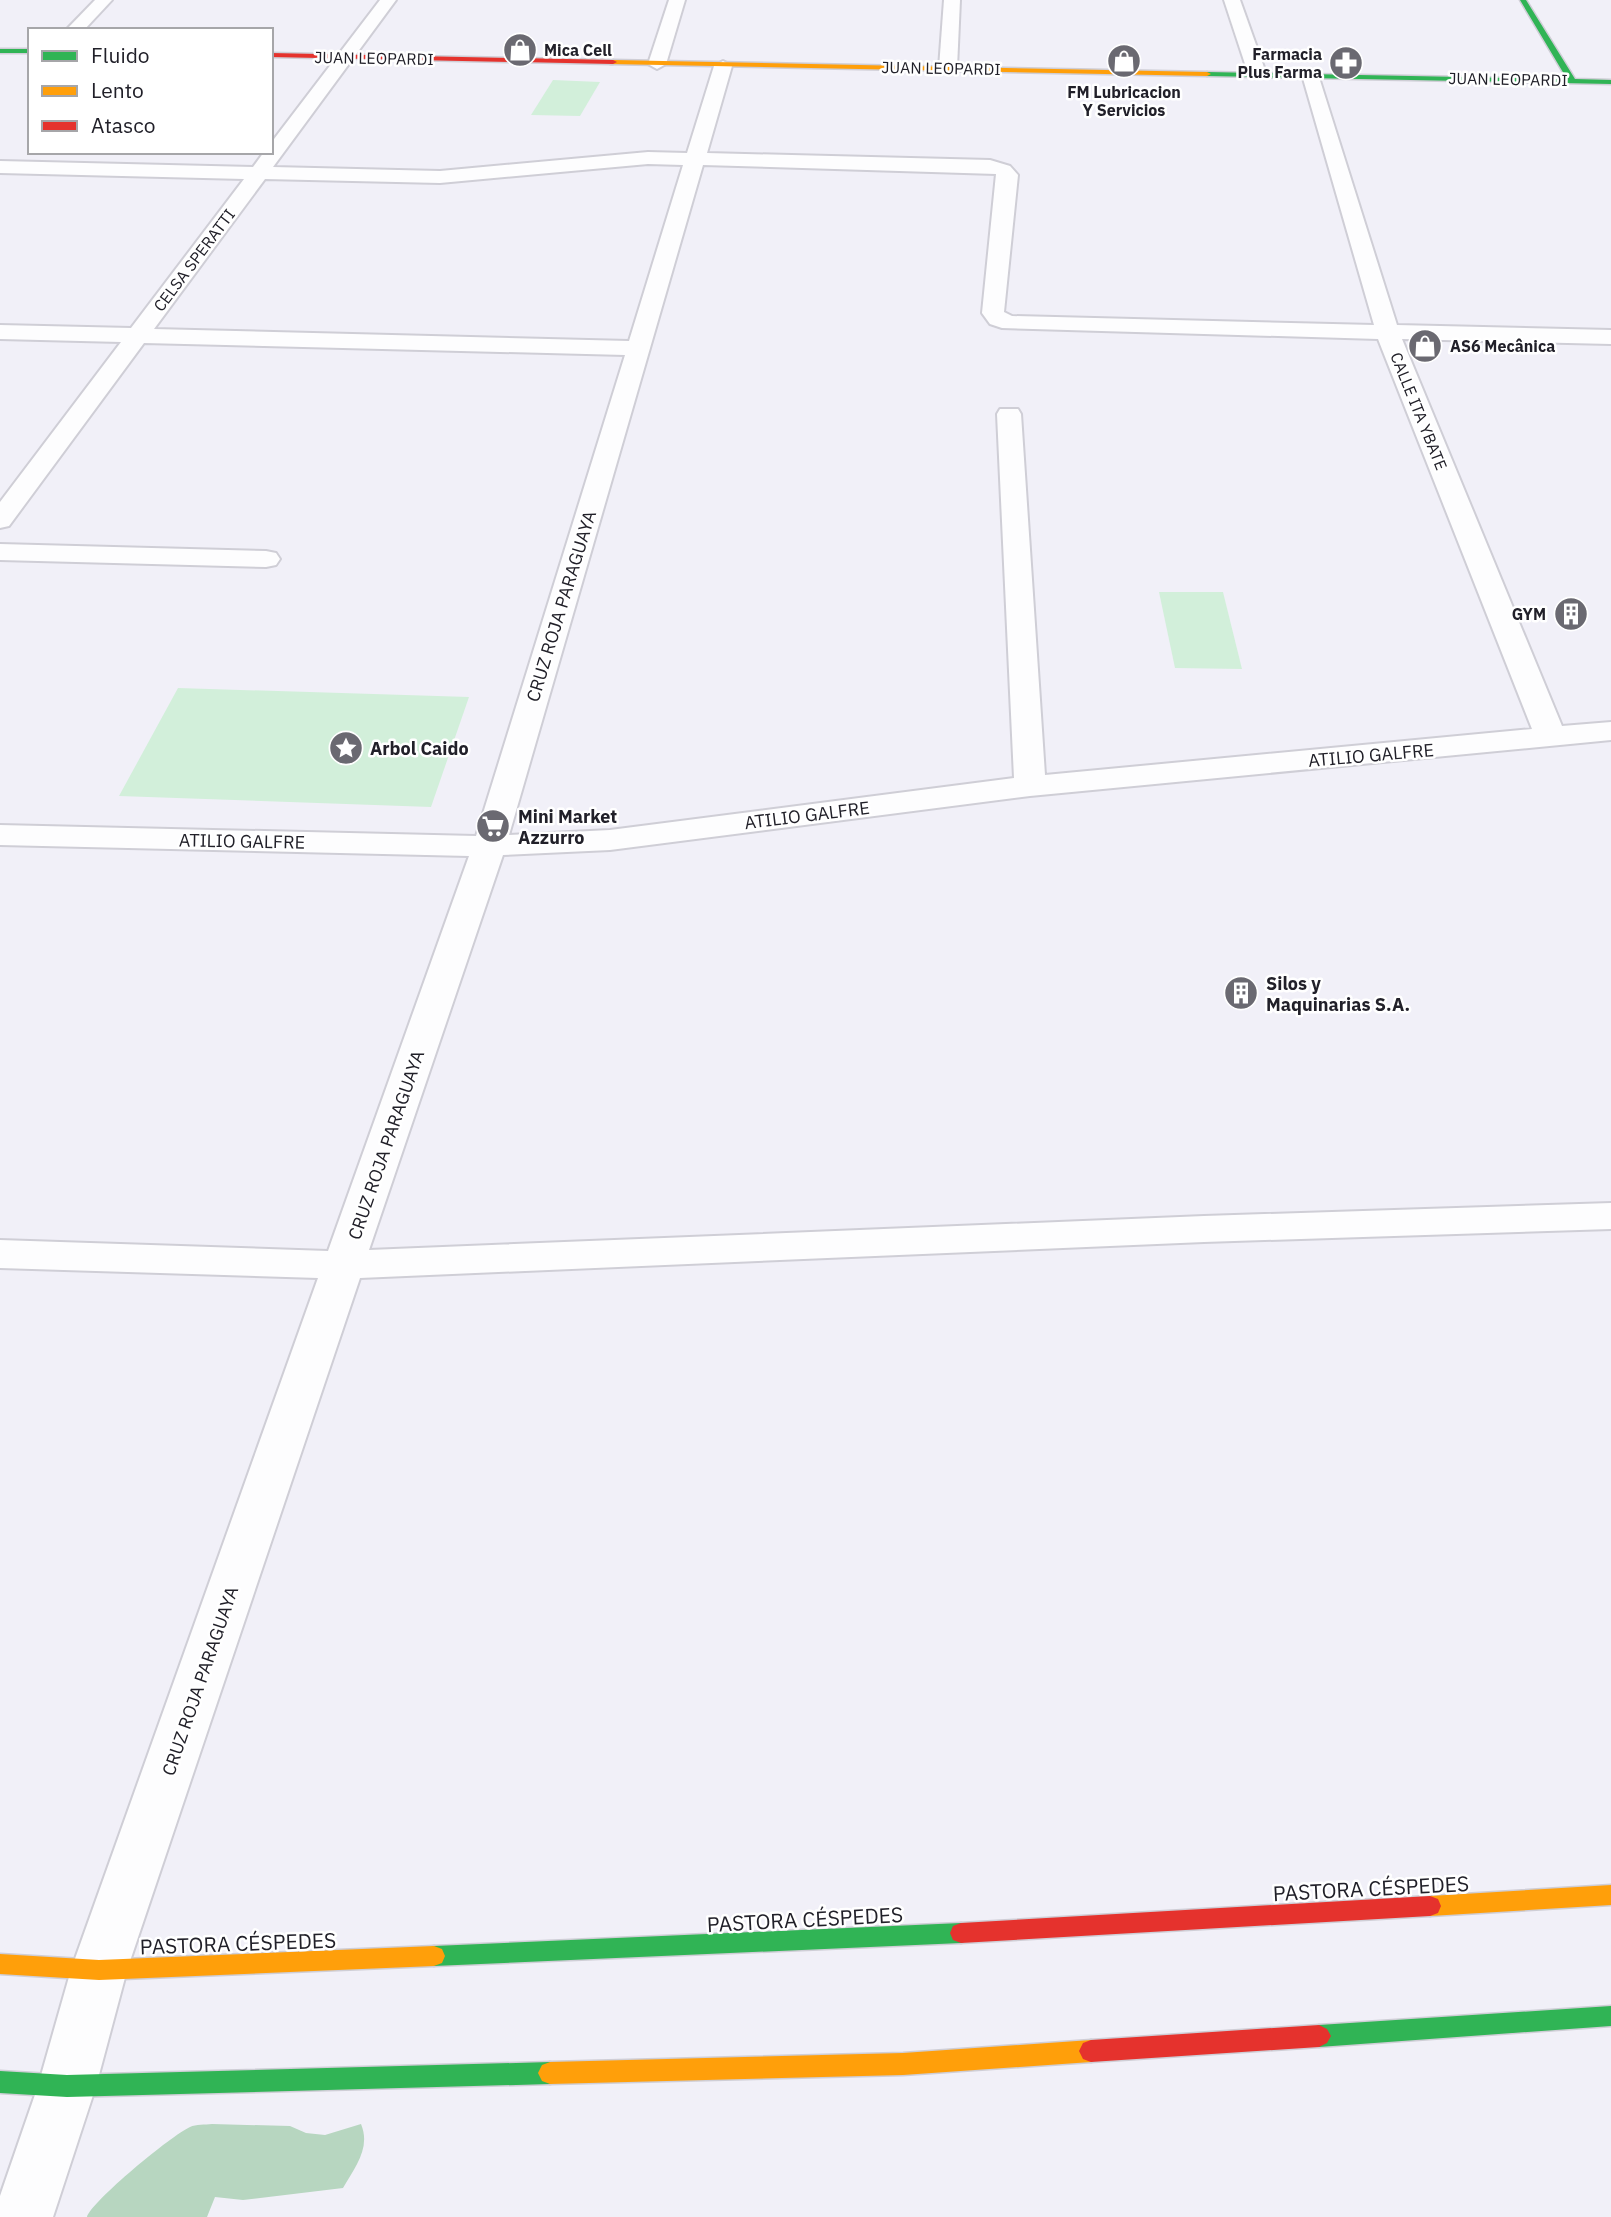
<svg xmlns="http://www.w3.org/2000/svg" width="1611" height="2217" viewBox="0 0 1611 2217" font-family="'IBM Plex Sans',sans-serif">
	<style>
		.green { fill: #d2efda }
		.forest { fill: #b7d6c0 }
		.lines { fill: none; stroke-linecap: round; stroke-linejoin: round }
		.street-casing { stroke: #cfced6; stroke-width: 4 }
		.fast-casing { stroke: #cfced6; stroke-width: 3 }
		.slow-casing { stroke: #cfced6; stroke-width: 3 }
		.jam-casing { stroke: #cfced6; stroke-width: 3 }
		.street { fill: #fdfdfe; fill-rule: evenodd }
		.fast { fill: #30b455; fill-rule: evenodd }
		.slow { fill: #ff9f0a; fill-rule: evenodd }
		.jam { fill: #e5322d; fill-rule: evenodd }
		.labels { text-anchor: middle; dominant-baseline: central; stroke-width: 5; stroke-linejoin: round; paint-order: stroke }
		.far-poi-label { font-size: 16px; font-weight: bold; fill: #212029; stroke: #fff; text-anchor: start }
		.far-street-label { font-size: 16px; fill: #212029; stroke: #fff }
		.street-label { font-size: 18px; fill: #212029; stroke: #fff }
		.poi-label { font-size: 18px; font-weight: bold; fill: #212029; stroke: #fff; text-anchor: start }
		.near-street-label { font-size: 21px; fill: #212029; stroke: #fff }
	</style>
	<rect width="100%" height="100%" fill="#f1f0f8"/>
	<g class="green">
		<path d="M 553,80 L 600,82 L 580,116 L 531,115 Z"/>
		<path d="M 1159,592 L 1223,592 L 1242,669 L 1175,668 Z"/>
		<path d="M 178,688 L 469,697 L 431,807 L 119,796 Z"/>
	</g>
	<path class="forest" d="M 212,2124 L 290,2126 L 306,2133 L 325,2135 L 361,2124 C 371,2148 355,2167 343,2188 L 243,2200 L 215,2197 L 207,2217 L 87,2217 C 92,2201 172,2135 190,2127 C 196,2124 205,2125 212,2124 Z"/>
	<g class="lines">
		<g class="street-casing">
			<g id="street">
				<path d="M 95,0 L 112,0 L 84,30 L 66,30 Z"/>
				<path d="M 380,0 L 396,0 L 273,167 L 440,171 L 648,152 L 687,153 L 714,66 L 723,61 L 732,66 L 707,153 L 990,160 L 1010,166 L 1018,175 L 1004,312 L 1012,316 L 1374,325 L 1302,75 L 1311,70 L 1317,71 L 1397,325 L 1611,330 L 1611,344 L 1402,339 L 1562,726 L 1611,722 L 1611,740 L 1030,796 L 610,850 L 503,855 L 369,1250 L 1204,1216 L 1611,1203 L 1611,1229 L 1204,1242 L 360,1278 L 127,1970 L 96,2086 L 53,2217 L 0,2217 L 0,2196 L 38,2086 L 71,1970 L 318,1278 L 0,1268 L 0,1240 L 328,1251 L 469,856 L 0,845 L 0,825 L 476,836 L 625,355 L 144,343 L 9,526 L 0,528 L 0,502 L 121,342 L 0,339 L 0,325 L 131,328 L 244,179 L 0,173 L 0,161 L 253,167 L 264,152 L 271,152 L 271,143 ZM 648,164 L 683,165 L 629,341 L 154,329 L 265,179 L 440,183 ZM 703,165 L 996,174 L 982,313 L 990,324 L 1002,328 L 1378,339 L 1532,729 L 1045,775 L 1021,414 L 1018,409 L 1000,409 L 997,414 L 1014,778 L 610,830 L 509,835 Z"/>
				<path d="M 669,0 L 685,0 L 666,64 L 657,69 L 648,64 Z"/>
				<path d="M 944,0 L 960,0 L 957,68 L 948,73 L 939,68 Z"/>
				<path d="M 1224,0 L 1240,0 L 1266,73 L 1263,77 L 1251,77 L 1248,73 Z"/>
				<path d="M 0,544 L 266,551 L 276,553 L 280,559 L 276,565 L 266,567 L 0,560 Z"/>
			</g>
		</g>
		<g class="fast-casing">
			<g id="fast">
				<path d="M 1520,0 L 1526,0 L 1575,79 L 1611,80 L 1611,84 L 1207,76 L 1203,74 L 1207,72 L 1567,79 Z"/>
				<rect x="0" y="49" width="30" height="4"/>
				<path d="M 961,1923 L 969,1926 L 972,1933 L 969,1940 L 961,1943 L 434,1966 L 426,1963 L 423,1956 L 426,1949 L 434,1946 Z"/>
				<path d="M 1611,2006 L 1611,2026 L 1319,2047 L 1311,2043 L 1307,2036 L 1311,2029 L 1319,2025 Z"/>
				<path d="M 550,2062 L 558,2065 L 562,2073 L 558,2081 L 550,2084 L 67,2097 L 0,2093 L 0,2071 L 67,2075 Z"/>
			</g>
		</g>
		<g class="slow-casing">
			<g id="slow">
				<path d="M 613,60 L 1207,72 L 1211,74 L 1207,76 L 610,64 Z"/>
				<path d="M 1611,1885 L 1611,1905 L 1430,1916 L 1422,1913 L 1419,1906 L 1422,1899 L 1430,1896 Z"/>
				<path d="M 434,1946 L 442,1949 L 445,1956 L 442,1963 L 434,1966 L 99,1980 L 0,1974 L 0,1954 L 99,1960 Z"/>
				<path d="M 1091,2040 L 1099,2043 L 1103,2051 L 1099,2059 L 1091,2062 L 903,2075 L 550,2084 L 542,2081 L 538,2073 L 542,2065 L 550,2062 L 903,2053 Z"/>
			</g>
		</g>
		<g class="jam-casing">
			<g id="jam">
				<path d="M 271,53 L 613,60 L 617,62 L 613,64 L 271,57 Z"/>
				<path d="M 1430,1896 L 1438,1899 L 1441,1906 L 1438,1913 L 1430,1916 L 961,1943 L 953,1940 L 950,1933 L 953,1926 L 961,1923 Z"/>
				<path d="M 1319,2025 L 1327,2029 L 1331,2036 L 1327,2043 L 1319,2047 L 1091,2062 L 1083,2059 L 1079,2051 L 1083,2043 L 1091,2040 Z"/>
			</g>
		</g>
		<use href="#street" class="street"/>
		<use href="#fast" class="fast"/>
		<use href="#slow" class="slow"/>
		<use href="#jam" class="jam"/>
	</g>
	<defs>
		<g id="shop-disc" transform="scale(1.75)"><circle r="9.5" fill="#6a6971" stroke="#fff"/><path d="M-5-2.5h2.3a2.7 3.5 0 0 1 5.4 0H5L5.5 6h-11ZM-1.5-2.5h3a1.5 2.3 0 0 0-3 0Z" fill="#fff"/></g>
		<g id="pharmacy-disc" transform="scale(1.75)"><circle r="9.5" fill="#6a6971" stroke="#fff"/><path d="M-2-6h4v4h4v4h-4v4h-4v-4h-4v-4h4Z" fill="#fff"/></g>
		<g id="building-disc" transform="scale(1.75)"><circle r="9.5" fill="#6a6971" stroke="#fff"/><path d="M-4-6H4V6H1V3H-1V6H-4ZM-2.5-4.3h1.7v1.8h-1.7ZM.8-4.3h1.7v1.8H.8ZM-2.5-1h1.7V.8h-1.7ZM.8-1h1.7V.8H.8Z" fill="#fff"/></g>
		<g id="sight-disc" transform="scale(1.75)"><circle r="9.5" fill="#6a6971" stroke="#fff"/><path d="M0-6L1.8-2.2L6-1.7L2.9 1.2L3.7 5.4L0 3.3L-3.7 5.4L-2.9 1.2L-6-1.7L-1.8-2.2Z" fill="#fff"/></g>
		<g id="supermarket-disc" transform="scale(1.75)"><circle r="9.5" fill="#6a6971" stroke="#fff"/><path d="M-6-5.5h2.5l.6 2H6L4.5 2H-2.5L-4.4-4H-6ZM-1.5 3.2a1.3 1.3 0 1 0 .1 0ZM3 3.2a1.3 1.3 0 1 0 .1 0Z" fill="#fff"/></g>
	</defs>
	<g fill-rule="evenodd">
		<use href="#shop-disc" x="520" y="50"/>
		<use href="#shop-disc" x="1124" y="61"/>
		<use href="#pharmacy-disc" x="1346" y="63"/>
		<use href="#shop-disc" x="1425" y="346"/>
		<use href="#building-disc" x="1571" y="614"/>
		<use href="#sight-disc" x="346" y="748"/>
		<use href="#supermarket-disc" x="493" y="826"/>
		<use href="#building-disc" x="1241" y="993"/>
	</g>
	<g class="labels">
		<g class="far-poi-label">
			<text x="544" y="50">Mica Cell</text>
			<text x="1322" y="54" text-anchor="end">Farmacia<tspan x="1322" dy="18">Plus Farma</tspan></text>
			<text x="1124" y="92" text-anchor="middle">FM Lubricacion<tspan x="1124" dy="18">Y Servicios</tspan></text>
			<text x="1450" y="346">AS6 Mecânica</text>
			<text x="1546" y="614" text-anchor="end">GYM</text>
		</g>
		<g class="far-street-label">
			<text transform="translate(374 58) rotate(1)">JUAN LEOPARDI</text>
			<text transform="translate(941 68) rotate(1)">JUAN LEOPARDI</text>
			<text transform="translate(1508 79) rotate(1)">JUAN LEOPARDI</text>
			<text transform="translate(194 260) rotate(-53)">CELSA SPERATTI</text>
			<text transform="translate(1419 411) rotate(68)">CALLE ITA YBATE</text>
		</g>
		<g class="street-label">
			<text transform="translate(561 606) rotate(-73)">CRUZ ROJA PARAGUAYA</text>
			<text transform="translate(1371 755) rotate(-5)">ATILIO GALFRE</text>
			<text transform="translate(807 815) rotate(-7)">ATILIO GALFRE</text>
			<text transform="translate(242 841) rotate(1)">ATILIO GALFRE</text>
			<text transform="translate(386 1145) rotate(-71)">CRUZ ROJA PARAGUAYA</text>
			<text transform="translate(200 1681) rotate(-71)">CRUZ ROJA PARAGUAYA</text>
		</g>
		<g class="poi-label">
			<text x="370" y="748">Arbol Caido</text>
			<text x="518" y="816">Mini Market<tspan x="518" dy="21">Azzurro</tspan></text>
			<text x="1266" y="983">Silos y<tspan x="1266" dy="21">Maquinarias S.A.</tspan></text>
		</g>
		<g class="near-street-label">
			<text transform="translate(1371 1888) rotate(-3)">PASTORA CÉSPEDES</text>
			<text transform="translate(805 1919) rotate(-3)">PASTORA CÉSPEDES</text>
			<text transform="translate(238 1943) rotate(-2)">PASTORA CÉSPEDES</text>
		</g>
	</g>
	<rect x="28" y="28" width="245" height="126" fill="#ffffff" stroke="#a6a6a9" stroke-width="2"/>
	<rect x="42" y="51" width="35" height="10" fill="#30b455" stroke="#a6a6a9" stroke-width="2"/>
	<text x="91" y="63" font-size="21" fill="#212029">Fluido</text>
	<rect x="42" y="86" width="35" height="10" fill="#ff9f0a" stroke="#a6a6a9" stroke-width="2"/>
	<text x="91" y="98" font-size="21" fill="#212029">Lento</text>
	<rect x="42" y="121" width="35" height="10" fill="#e5322d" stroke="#a6a6a9" stroke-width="2"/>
	<text x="91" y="133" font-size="21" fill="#212029">Atasco</text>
</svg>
